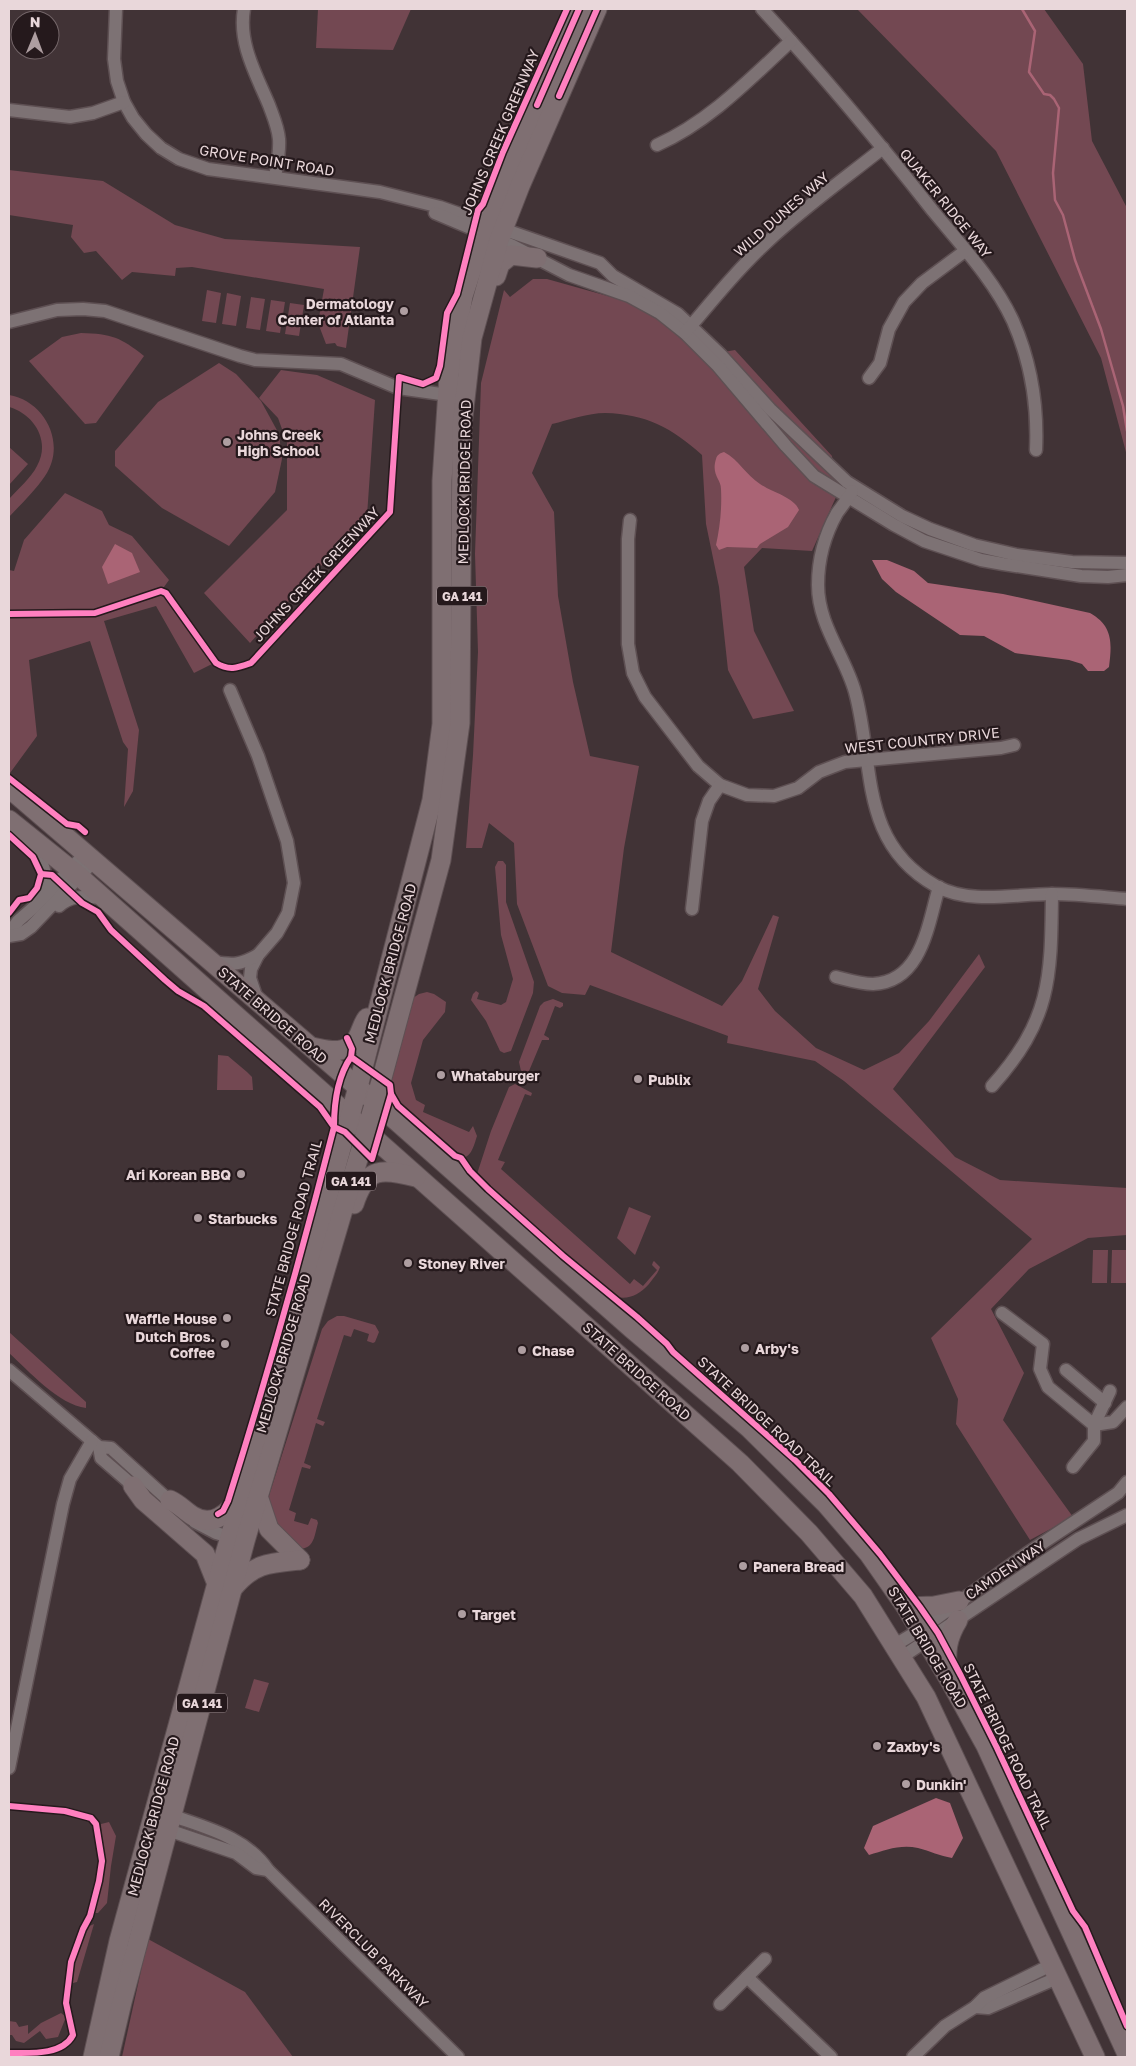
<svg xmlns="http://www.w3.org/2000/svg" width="1136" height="2066" viewBox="0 0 1136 2066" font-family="'Golos Text',sans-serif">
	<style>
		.green { fill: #734852 }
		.water { fill: #aa6475 }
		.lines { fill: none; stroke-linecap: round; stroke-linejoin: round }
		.stream { stroke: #aa6475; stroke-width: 2.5 }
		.minor-casing { stroke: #5e5053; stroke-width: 15 }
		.highway-casing { stroke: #5e5053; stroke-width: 21 }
		.minor { stroke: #7d7274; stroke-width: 12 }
		.highway { stroke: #7f6f72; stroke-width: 19 }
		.cycleway-casing { stroke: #25191c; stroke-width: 9 }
		.cycleway { stroke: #ff80c0; stroke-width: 6 }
		.poi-dot { fill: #ae9ea1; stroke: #25191c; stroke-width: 2 }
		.labels { text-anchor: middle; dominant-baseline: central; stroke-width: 4.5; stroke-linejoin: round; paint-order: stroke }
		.shield { fill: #25191c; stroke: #ae9ea1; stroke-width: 1 }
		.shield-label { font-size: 12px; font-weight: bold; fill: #e9d7da }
		.street-label { font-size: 14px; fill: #e9d7da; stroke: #25191c }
		.poi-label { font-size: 14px; font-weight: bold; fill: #e9d7da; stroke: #25191c; text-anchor: start }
	</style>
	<rect width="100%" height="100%" fill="#413336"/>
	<g class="green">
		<path d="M 318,9 L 411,9 L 393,50 L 316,48 Z"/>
		<path d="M 857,9 L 1044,9 L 1083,64 L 1092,141 L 1127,208 L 1127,456 L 1101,358 L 996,151 Z"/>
		<path d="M 9,170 L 103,181 L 175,225 L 225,239 L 360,247 L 346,348 L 337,346 L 335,343 L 326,344 L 318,323 L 324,289 L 192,267 L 176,268 L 175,276 L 132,272 L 122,280 L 96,251 L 84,253 L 71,237 L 73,225 L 9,215 Z"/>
		<path d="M 533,279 L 547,279 L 629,302 L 667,324 L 702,356 L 735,350 L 832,456 L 836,497 L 812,551 L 762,548 L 744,567 L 754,631 L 794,711 L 753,719 L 728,670 L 719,587 L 706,524 L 702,455 C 672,428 646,414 605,413 C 588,413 569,420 552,424 L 532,473 L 554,512 L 558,596 L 573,682 L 590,756 L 639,766 L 624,848 L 611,952 L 722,1006 L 742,981 L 773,915 L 779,917 L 758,989 L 775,1011 L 816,1048 L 864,1070 L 899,1053 L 929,1021 L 979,954 L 985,967 L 893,1089 L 955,1157 L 1000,1180 L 1127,1188 L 1127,1235 L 1088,1238 L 1029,1269 L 991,1309 L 1024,1373 L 1003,1420 L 1073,1517 L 1030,1540 L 956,1424 L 958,1399 L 931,1338 L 1032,1239 L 844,1081 L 815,1061 L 727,1043 L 728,1036 L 590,985 L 585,995 L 562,993 L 548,986 L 517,904 L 514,843 L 489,823 L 482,848 L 466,848 L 473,755 L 478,652 L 475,554 L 481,383 L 504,290 L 510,297 Z"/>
		<path d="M 207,290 L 221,293 L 216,323 L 202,321 Z"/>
		<path d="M 227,293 L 241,296 L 236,326 L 222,324 Z"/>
		<path d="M 251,297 L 265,299 L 260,330 L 246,328 Z"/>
		<path d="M 271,300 L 285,302 L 280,333 L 266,331 Z"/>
		<path d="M 290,303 L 304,305 L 299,336 L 285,334 Z"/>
		<path d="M 81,333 C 112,334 120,337 144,356 L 96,423 L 85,424 L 29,361 L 62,337 Z"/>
		<path d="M 219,363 L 236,374 L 261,401 L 279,434 L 282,459 L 275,492 L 229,546 L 162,508 L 115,466 L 115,451 L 158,402 Z"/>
		<path d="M 281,370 L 317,375 L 375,400 L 367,516 L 250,643 L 204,593 L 287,510 L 287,443 L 278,418 L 259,398 Z"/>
		<path d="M 9,395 C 45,401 67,444 45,476 C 35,491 21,504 9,517 L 9,499 C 18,489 31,478 37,466 C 51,441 34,414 9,407 Z"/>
		<path d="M 9,447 L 28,464 L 9,485 Z"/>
		<path d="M 65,493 L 102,511 L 109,525 L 132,536 L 169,580 L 159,594 L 167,599 L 212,664 L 194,673 L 156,606 L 104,621 L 139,730 L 133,791 L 124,807 L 128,749 L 123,742 L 90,641 L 29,660 L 37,736 L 10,773 L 9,772 L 9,570 L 14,571 L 24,540 Z"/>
		<path d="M 498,861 L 503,861 L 506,865 L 506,902 L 534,982 L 533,993 L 511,1051 L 504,1053 L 500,1051 L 486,1021 L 471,1000 L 473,994 L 476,991 L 479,993 L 477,999 L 501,1005 L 506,1002 L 513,979 L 501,935 L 495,867 Z"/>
		<path d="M 427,992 L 434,994 L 446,1002 L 445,1012 L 423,1040 L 411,1083 L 416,1100 L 425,1105 L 423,1112 L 469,1132 L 473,1126 L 477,1136 C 473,1149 470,1162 454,1157 L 396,1106 L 389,1094 L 388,1086 L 413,998 L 419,994 Z"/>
		<path d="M 553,999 L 563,1003 L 563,1006 L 560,1008 L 555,1006 L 544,1035 L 549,1038 L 549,1040 L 542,1040 L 529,1071 L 535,1074 L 534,1078 L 532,1079 L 521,1071 L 519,1062 L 540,1006 L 544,1002 Z"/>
		<path d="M 218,1055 L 228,1056 L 247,1072 L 252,1077 L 253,1090 L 217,1090 Z"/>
		<path d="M 515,1084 L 532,1093 L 531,1096 L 525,1094 L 498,1160 L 505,1162 L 501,1169 L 630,1284 L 634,1279 L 643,1286 L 657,1270 L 652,1265 L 653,1262 L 654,1261 L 660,1267 C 658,1274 653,1278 649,1284 C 637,1297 626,1301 609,1295 L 478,1180 L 477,1174 L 491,1131 L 509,1087 Z"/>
		<path d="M 629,1207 L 651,1216 L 635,1255 L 617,1238 Z"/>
		<path d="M 1093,1250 L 1108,1250 L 1107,1283 L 1092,1283 Z"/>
		<path d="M 1112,1250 L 1127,1250 L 1126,1283 L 1111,1283 Z"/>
		<path d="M 337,1316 L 344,1316 L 375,1325 L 379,1332 L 375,1342 L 373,1343 L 367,1341 L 369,1334 L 354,1329 L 351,1337 L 344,1335 L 317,1419 L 325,1422 L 323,1426 L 316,1423 L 304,1463 L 311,1466 L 310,1469 L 302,1467 L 289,1510 L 296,1513 L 294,1521 L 308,1525 L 311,1518 L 317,1520 L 318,1523 C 316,1529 315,1540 310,1545 C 293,1561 267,1515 267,1502 L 322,1329 L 328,1321 Z"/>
		<path d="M 9,1332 L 86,1402 L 86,1408 C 59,1405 29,1371 9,1353 Z"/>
		<path d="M 254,1679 L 269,1683 L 259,1712 L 245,1708 Z"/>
		<path d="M 109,1822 L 116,1836 L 111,1866 L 107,1903 L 98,1913 L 95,1913 L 90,1907 L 103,1865 L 101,1824 Z"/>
		<path d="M 94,1924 L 77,1982 L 73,1983 L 71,1982 L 74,1963 L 87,1927 Z"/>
		<path d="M 148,1939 L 245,1992 L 293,2057 L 122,2057 Z"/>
		<path d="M 61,2013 L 66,2017 L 58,2037 L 46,2039 L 40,2031 L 24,2043 L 16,2041 L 12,2035 L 9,2035 L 9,2021 L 16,2022 L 19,2027 L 28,2025 L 28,2034 L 41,2023 Z"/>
	</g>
	<g class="water">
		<path d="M 724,452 C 739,460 746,475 760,484 C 771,492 794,497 799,510 L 788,527 L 760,544 L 757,548 L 727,547 L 719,550 L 716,545 C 720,527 722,508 721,489 C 721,479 711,475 716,459 C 717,455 720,453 724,452 Z"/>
		<path d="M 115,544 L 132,553 L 140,572 L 108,584 L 102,567 Z"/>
		<path d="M 872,560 L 887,560 L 914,571 L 928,583 L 1003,594 L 1090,613 C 1113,626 1112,643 1109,667 L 1104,671 L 1088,671 L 1082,664 L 1069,660 L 1015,653 L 984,636 L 960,635 L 896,592 L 882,579 Z"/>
		<path d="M 936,1798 L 950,1803 L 963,1838 L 952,1858 C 940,1856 930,1851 918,1848 C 901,1844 885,1850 869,1855 L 864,1848 L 873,1826 Z"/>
	</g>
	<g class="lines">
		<path class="stream" d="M 1022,9 L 1035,31 L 1029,72 L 1044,94 L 1050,95 L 1054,99 L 1059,108 L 1053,173 L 1055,200 L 1063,215 L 1075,260 L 1101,329 L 1123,406 L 1127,431"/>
		<g class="minor-casing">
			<g id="minor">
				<path d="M 116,9 L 114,59 L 117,81 L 124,102 L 133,118 L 146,134 L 161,148 L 179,159 L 208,169 L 380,192 L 440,207 L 600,263 L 613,276 L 678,314 L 721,355 L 770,409 L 847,482 L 902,516 L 930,529 L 974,545 L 1017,555 L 1072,562 L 1127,563"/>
				<path d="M 244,9 C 238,43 256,74 269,105 C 273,116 278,127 279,139 C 280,152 277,165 275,177"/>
				<path d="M 762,9 C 822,74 878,141 933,211 C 961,245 994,280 1013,321 C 1031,362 1038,405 1036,450"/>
				<path d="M 9,110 L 70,117 L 93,113 L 124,102"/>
				<path d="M 657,145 C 709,122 750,79 791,41"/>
				<path d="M 435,213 L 513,246 L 569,275 L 629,296 L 660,313 L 685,333 L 718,366 L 786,446 L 814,476 L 894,525 L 924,541 L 981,560 L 1003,564 L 1081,576 L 1108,577 L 1127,575"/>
				<path d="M 9,322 L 57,310 L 83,309 L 105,311 L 240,356 L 255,360 L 341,364 L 398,388 L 448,395"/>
				<path d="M 685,333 C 711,302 737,270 767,242 C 803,208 844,179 883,148"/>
				<path d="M 869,378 L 880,363 L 889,329 L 904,302 L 922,283 L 965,251"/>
				<path d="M 852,491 C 848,499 842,506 837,513 C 824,536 818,559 818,585 C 818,625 845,656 855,692 C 875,765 858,842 936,886 C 971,905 1014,894 1052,894 C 1077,894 1102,897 1127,899"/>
				<path d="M 630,520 L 628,539 L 628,644 L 633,673 L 645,697 L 698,766 L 720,785 L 747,795 L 774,796 L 798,788 L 819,772 L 845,762 L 1001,748 L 1014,745"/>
				<path d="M 230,690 L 258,756 L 287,841 L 294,883 L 288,913 L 277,933 L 258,955 L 251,969 L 250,978 L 257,999"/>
				<path d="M 32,842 C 41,861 52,876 40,897"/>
				<path d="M 59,906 C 72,894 85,897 102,898"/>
				<path d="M 692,909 L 702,821 L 709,801 L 720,785"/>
				<path d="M 9,934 L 18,921 L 33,908 L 86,853"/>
				<path d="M 9,936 L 21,934 L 31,927 L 94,861"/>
				<path d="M 213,962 C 234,965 240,965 258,955"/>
				<path d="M 836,977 C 848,980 860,984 873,984 C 922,982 928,924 939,887"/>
				<path d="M 992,1086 C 1051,1020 1051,979 1052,894"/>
				<path d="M 1002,1313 L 1043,1344 L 1040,1369 L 1048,1387 L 1094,1425 L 1113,1422 L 1127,1407"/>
				<path d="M 9,1370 L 99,1447 L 111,1448 L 174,1505"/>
				<path d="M 1066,1370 L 1105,1403"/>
				<path d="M 99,1447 L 101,1458 L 138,1490"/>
				<path d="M 1073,1467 L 1094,1441 L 1094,1425 L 1110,1391"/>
				<path d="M 195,1522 L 216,1533 L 237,1539"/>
				<path d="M 895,1645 L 920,1630 L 1026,1554 L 1118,1493 L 1127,1482"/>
				<path d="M 902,1657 L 1078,1539 L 1127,1515"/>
				<path d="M 9,1768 L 63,1504 L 70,1479 L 92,1441"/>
				<path d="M 173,1816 C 207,1828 247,1838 268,1870 L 458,2057"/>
				<path d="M 168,1830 L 236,1853 L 256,1868 L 268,1870"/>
				<path d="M 747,1977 L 831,2057"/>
				<path d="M 720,2004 L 765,1959"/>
				<path d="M 975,2007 L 988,2008 L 1057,1978"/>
				<path d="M 913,2057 L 945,2026 L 975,2007 L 984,1998 L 1051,1965"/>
			</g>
		</g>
		<g class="highway-casing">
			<g id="highway">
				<path d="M 496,276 L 500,264 L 511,255 L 537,258"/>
				<path d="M 9,788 L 375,1102 L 632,1329 L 749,1428 L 826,1504 L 869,1554 L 906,1607 L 949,1679 L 986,1746 L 1127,2054"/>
				<path d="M 9,820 L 80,877 L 740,1463 L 809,1533 L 863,1596 L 926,1697 L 1095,2057"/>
				<path d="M 312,1047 C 328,1050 344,1056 356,1040 C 361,1033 362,1024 367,1018"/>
				<path d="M 354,1204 C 366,1167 381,1168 416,1177"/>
				<path d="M 133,1486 L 143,1500 L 205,1554 L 217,1584"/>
				<path d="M 258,1496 L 269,1529 L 300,1560"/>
				<path d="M 170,1500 C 179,1504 185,1511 193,1516 C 212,1528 228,1513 239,1499"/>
				<path d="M 233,1588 C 254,1563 269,1563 300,1560"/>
				<path d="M 906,1607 L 934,1606 L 959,1601"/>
				<path d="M 948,1672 C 945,1652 947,1638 958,1620"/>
				<path d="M 93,2057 L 119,1941 L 225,1554 L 288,1340 L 358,1087 L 432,800 L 442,724 L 442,481 L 449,375 L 463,296 L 487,223 L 579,9"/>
				<path d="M 109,2057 L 122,2002 L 245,1541 L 382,1078 L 441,860 L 460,723 L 462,426 L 472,338 L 499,240 L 520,186 L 597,9"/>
			</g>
		</g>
		<use href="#minor" class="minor"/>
		<use href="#highway" class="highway"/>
		<g class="cycleway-casing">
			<g id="cycleway">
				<path d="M 559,96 L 597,9"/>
				<path d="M 537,105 L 579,9"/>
				<path d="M 9,614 L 95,613 L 161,591 L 166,593 L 216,663 C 229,671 237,668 251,663 L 390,512 L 399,377 L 423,384 L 436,378 L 440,366 L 447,313 L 457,294 L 478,210 L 483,204 L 503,152 L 567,9"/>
				<path d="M 9,778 L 67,824 L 78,826 L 85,832"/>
				<path d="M 9,835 L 33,857 L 41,874 L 37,888 L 29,898 L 19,900 L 9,913"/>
				<path d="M 41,874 L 52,875 L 82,903 L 98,912 L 111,930 L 165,980 L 178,991 L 204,1006 L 320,1107 L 334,1127 C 302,1253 267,1377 228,1501 L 223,1511 L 218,1514"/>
				<path d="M 347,1038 L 352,1049 L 351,1057 L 390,1085 L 391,1094 L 372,1159 L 345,1132 L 334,1127 C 334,1103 337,1077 351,1057"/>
				<path d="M 391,1094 L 398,1106 L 455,1156 L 461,1158 L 470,1171 L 488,1189 L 563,1256 L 637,1317 L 667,1344 L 673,1352 L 795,1460 L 829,1494 L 880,1554 L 920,1607 L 938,1633 L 961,1676 L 997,1748 L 1073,1911 L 1085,1927 L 1127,2026"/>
				<path d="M 9,1806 L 65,1811 L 91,1818 L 96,1824 L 102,1861 L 99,1881 L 90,1916 L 83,1929 L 71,1962 L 66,2003 L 73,2035 C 62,2056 29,2053 9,2053"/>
			</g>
		</g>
		<use href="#cycleway" class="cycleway"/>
	</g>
	<g class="poi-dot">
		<circle cx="404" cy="311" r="5"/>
		<circle cx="227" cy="442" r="5"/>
		<circle cx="441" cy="1075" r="5"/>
		<circle cx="638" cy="1079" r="5"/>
		<circle cx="241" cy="1174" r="5"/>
		<circle cx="198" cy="1218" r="5"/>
		<circle cx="408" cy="1263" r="5"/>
		<circle cx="227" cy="1318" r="5"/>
		<circle cx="225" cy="1344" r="5"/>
		<circle cx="745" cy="1348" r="5"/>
		<circle cx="522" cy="1350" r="5"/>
		<circle cx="743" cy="1566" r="5"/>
		<circle cx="462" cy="1614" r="5"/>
		<circle cx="877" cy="1746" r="5"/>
		<circle cx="906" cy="1784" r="5"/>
	</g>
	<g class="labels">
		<g class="shield">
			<rect x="437" y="586.5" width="50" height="19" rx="4"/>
			<rect x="326" y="1171.5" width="50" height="19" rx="4"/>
			<rect x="177" y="1693.5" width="50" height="19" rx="4"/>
		</g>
		<g class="shield-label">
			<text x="462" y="596">GA 141</text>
			<text x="351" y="1181">GA 141</text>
			<text x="202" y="1703">GA 141</text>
		</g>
		<g class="street-label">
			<text transform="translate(500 132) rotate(-67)">JOHNS CREEK GREENWAY</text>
			<text transform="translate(267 160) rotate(9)">GROVE POINT ROAD</text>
			<text transform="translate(946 203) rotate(51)">QUAKER RIDGE WAY</text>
			<text transform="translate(781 214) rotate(-41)">WILD DUNES WAY</text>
			<text transform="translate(464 482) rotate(-89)">MEDLOCK BRIDGE ROAD</text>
			<text transform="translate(316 574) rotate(-47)">JOHNS CREEK GREENWAY</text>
			<text transform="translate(922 740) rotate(-6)">WEST COUNTRY DRIVE</text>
			<text transform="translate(390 963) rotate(-75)">MEDLOCK BRIDGE ROAD</text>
			<text transform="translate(273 1015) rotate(41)">STATE BRIDGE ROAD</text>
			<text transform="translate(293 1228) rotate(-75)">STATE BRIDGE ROAD TRAIL</text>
			<text transform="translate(283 1353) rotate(-74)">MEDLOCK BRIDGE ROAD</text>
			<text transform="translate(637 1371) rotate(42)">STATE BRIDGE ROAD</text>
			<text transform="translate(767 1421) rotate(43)">STATE BRIDGE ROAD TRAIL</text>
			<text transform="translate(1005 1570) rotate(-34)">CAMDEN WAY</text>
			<text transform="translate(928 1647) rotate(59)">STATE BRIDGE ROAD</text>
			<text transform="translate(1008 1746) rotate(64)">STATE BRIDGE ROAD TRAIL</text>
			<text transform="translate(153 1816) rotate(-75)">MEDLOCK BRIDGE ROAD</text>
			<text transform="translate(374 1953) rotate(45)">RIVERCLUB PARKWAY</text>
		</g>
		<g class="poi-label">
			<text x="394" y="303" text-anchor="end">Dermatology<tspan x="394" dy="16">Center of Atlanta</tspan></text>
			<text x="237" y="434">Johns Creek<tspan x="237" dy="16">High School</tspan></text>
			<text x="451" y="1075">Whataburger</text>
			<text x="648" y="1079">Publix</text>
			<text x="231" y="1174" text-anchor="end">Ari Korean BBQ</text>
			<text x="208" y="1218">Starbucks</text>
			<text x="418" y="1263">Stoney River</text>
			<text x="217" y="1318" text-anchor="end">Waffle House</text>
			<text x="215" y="1336" text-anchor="end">Dutch Bros.<tspan x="215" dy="16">Coffee</tspan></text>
			<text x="755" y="1348">Arby's</text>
			<text x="532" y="1350">Chase</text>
			<text x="753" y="1566">Panera Bread</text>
			<text x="472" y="1614">Target</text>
			<text x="887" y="1746">Zaxby's</text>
			<text x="916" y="1784">Dunkin'</text>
		</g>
	</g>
	<rect width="1136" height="2066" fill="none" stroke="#e9d7da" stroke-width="20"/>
	<g transform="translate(35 35) rotate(1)"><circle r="24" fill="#25191c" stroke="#736568"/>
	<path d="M0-4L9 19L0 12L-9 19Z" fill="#ae9ea1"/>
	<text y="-8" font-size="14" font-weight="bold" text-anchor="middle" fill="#e9d7da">N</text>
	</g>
</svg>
